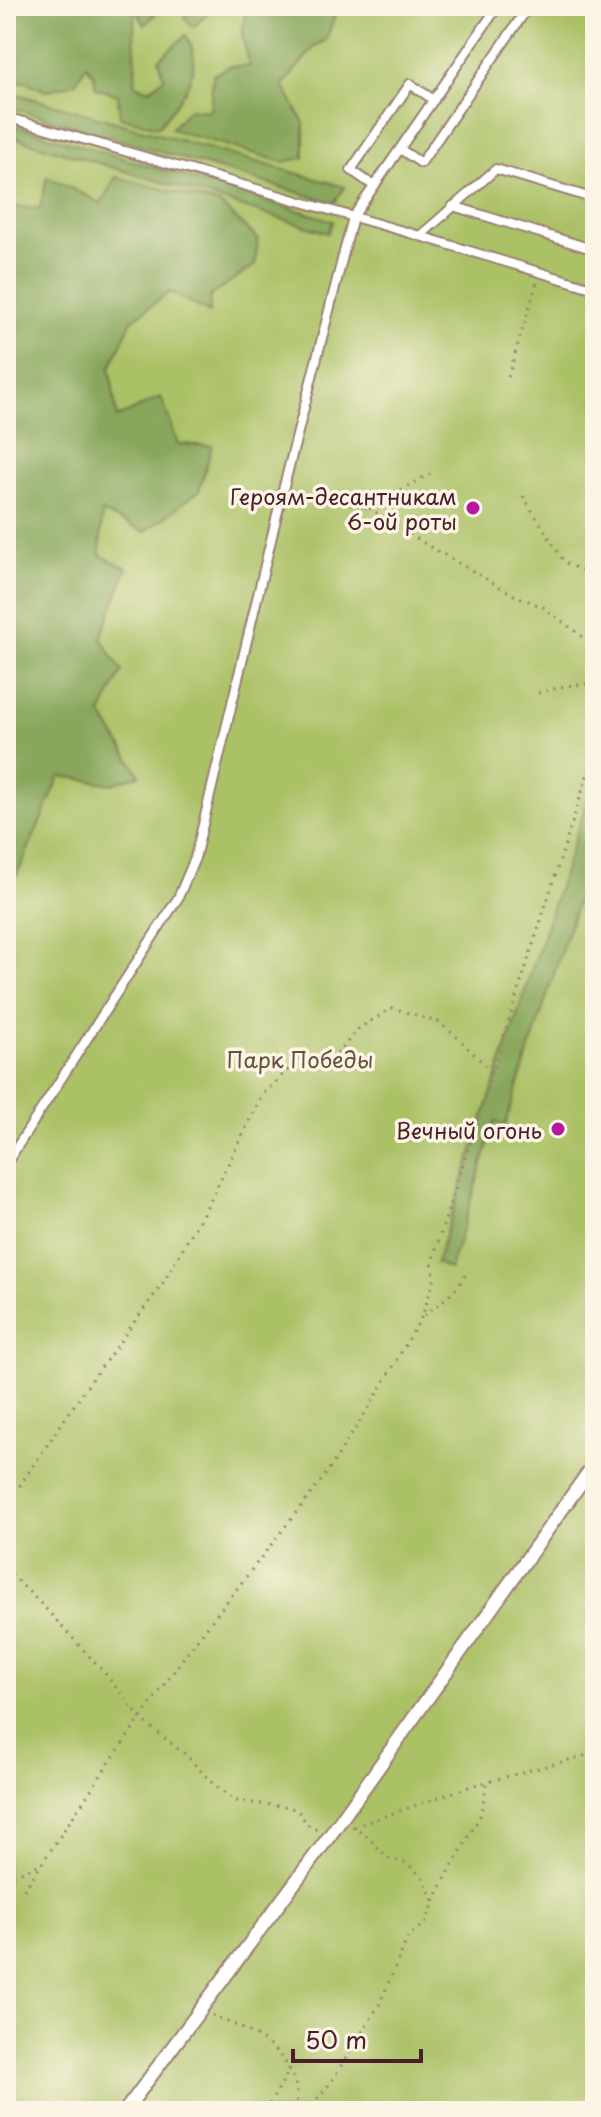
<svg xmlns="http://www.w3.org/2000/svg" width="601" height="2117" viewBox="0 0 601 2117" font-family="'Playpen Sans',sans-serif">
	<style>
		.green { fill: #abc166; stroke: #7a7048; stroke-width: 2 }
		.forest { fill: #88a75b; stroke: #696343; stroke-width: 2 }
		.lines { fill: none; stroke-linecap: round; stroke-linejoin: round }
		.service-casing { stroke: #9c7f74; stroke-width: 12 }
		.pedestrian-casing { stroke: #9c7f74; stroke-width: 16 }
		.path { stroke: #9c7f74; stroke-width: 3; stroke-dasharray: 2 6; stroke-linecap: butt }
		.service { stroke: #fff; stroke-width: 8 }
		.pedestrian { stroke: #fff; stroke-width: 12 }
		.poi-dot { fill: #b5179e; stroke: #fcf5e5; stroke-width: 3 }
		.labels { text-anchor: middle; dominant-baseline: central; stroke-width: 7; stroke-linejoin: round; paint-order: stroke }
		.poi-label { font-size: 22px; fill: #4a1f2b; stroke: #fcf5e5; text-anchor: end }
		.park-label { font-size: 22px; fill: #67503d; stroke: #fcf5e5 }
	</style>
	<rect width="100%" height="100%" fill="#fcf5e5"/>
	<filter id="ink" filterUnits="userSpaceOnUse"><feTurbulence type="fractalNoise" baseFrequency=".0125" numOctaves="2"/><feDisplacementMap in="SourceGraphic" scale="16" xChannelSelector="R" yChannelSelector="G"/><feConvolveMatrix kernelMatrix="1 2 1 2 8 2 1 2 1" color-interpolation-filters="sRGB"/></filter>
	<filter id="wash" filterUnits="userSpaceOnUse"><feTurbulence type="fractalNoise" baseFrequency=".006" numOctaves="4" result="noise"/><feDisplacementMap in="SourceGraphic" scale="32" xChannelSelector="R" yChannelSelector="G"/><feGaussianBlur stdDeviation="1.8" result="paint"/><feColorMatrix in="noise" values="0 0 0 0 0 0 0 0 0 0 0 0 0 0 0 0 0 1.4 0 .05"/><feComposite in="paint" operator="in"/></filter>
	<g filter="url(#wash)">
		<rect width="100%" height="100%" fill="#eedfbd"/>
		<rect class="green" x="6" y="6" width="589" height="2105"/>
		<g class="forest">
			<path d="M 6,6 L 153,6 L 156,13 L 145,25 L 135,8 C 132,33 137,59 135,85 L 149,90 L 164,78 L 159,59 L 186,35 C 208,70 179,100 158,127 L 120,117 L 118,95 L 96,88 L 94,75 L 86,65 L 75,83 L 46,91 L 27,82 L 6,81 Z"/>
			<path d="M 189,6 L 216,6 L 193,27 L 185,19 Z"/>
			<path d="M 246,6 L 327,6 L 335,15 L 326,40 L 315,46 L 283,85 L 304,123 L 304,158 L 283,162 L 171,129 L 189,109 L 210,111 L 213,75 L 230,66 L 250,66 L 242,35 Z"/>
			<path d="M 6,91 L 345,187 L 334,203 L 6,106 Z"/>
			<path d="M 6,123 L 333,221 L 328,233 L 6,135 Z"/>
			<path d="M 6,166 L 13,207 L 40,208 L 47,177 L 101,203 L 116,177 L 220,204 L 258,239 L 255,265 L 210,296 L 210,313 L 170,292 L 132,320 L 110,368 L 117,418 L 161,397 L 178,444 L 212,446 L 199,491 L 145,532 L 102,512 L 100,555 L 127,568 L 101,638 L 122,671 L 101,714 L 140,775 L 112,784 L 60,776 L 17,875 L 6,880 Z"/>
			<path d="M 595,777 L 595,846 L 505,1126 L 495,1122 L 450,1269 L 436,1263 Z"/>
		</g>
	</g>
	<g filter="url(#ink)">
		<g class="lines">
			<g class="service-casing">
				<g id="service">
					<path d="M 6,117 L 420,236 L 595,289"/>
					<path d="M 400,149 L 421,163 L 529,6"/>
					<path d="M 374,186 L 351,170 L 410,84 L 434,100"/>
					<path d="M 453,206 L 595,250"/>
					<path d="M 420,236 L 496,169 L 595,199"/>
					<path d="M 6,1164 L 178,898 L 195,858 L 282,494 L 353,217 L 498,6"/>
				</g>
			</g>
			<g class="pedestrian-casing">
				<path id="pedestrian" d="M 125,2111 L 331,1834 L 595,1463"/>
			</g>
			<g class="path">
				<path d="M 508,377 L 537,282"/>
				<path d="M 294,496 L 369,508 L 435,471"/>
				<path d="M 523,496 L 565,563 L 595,575"/>
				<path d="M 369,508 L 427,545 L 514,595 L 543,607 L 595,646"/>
				<path d="M 538,693 L 565,686 L 595,683"/>
				<path d="M 424,1315 C 441,1302 459,1291 468,1270"/>
				<path d="M 6,1506 L 83,1392 L 163,1283 L 210,1201 L 262,1095 L 303,1055 L 338,1053 L 359,1028 L 393,1008 L 438,1022 L 457,1037 L 492,1072"/>
				<path d="M 6,1569 L 45,1608 L 103,1671 L 141,1719 L 186,1755 L 210,1781 L 235,1801 L 289,1807 L 298,1811 L 307,1824 L 317,1830"/>
				<path d="M 352,1827 L 366,1835 L 388,1858 L 408,1864 L 424,1879 L 434,1902"/>
				<path d="M 354,1827 L 471,1786 L 595,1753"/>
				<path d="M 6,1878 L 41,1864"/>
				<path d="M 24,1890 L 107,1766 L 189,1650 L 324,1477 L 375,1398 L 422,1316 L 434,1281 L 432,1261 L 595,751"/>
				<path d="M 212,2015 C 227,2022 244,2028 258,2037 C 282,2052 305,2082 294,2111"/>
				<path d="M 265,2111 L 285,2078 L 289,2068"/>
				<path d="M 307,2111 L 331,2082 L 379,2005 L 408,1937 L 426,1922 L 439,1890 L 481,1814 L 487,1782"/>
			</g>
			<use href="#service" class="service"/>
			<use href="#pedestrian" class="pedestrian"/>
		</g>
	</g>
	<g class="poi-dot">
		<circle cx="473" cy="508" r="8"/>
		<circle cx="558" cy="1129" r="8"/>
	</g>
	<g class="labels">
		<g class="poi-label">
			<text x="457" y="495">Героям-десантникам<tspan x="457" dy="25">6-ой роты</tspan></text>
			<text x="542" y="1129">Вечный огонь</text>
		</g>
		<g class="park-label">
			<text x="300" y="1058">Парк Победы</text>
		</g>
	</g>
	<rect width="601" height="2117" fill="none" stroke="#fcf5e5" stroke-width="32"/>
	<path d="M293 2049v12h128v-12" fill="none" stroke="#4a1f2b" stroke-width="4"/>
	<text x="305" y="2049" font-size="24" fill="#4a1f2b" stroke="#fcf5e5" stroke-width="6" paint-order="stroke">50 m</text>
</svg>
